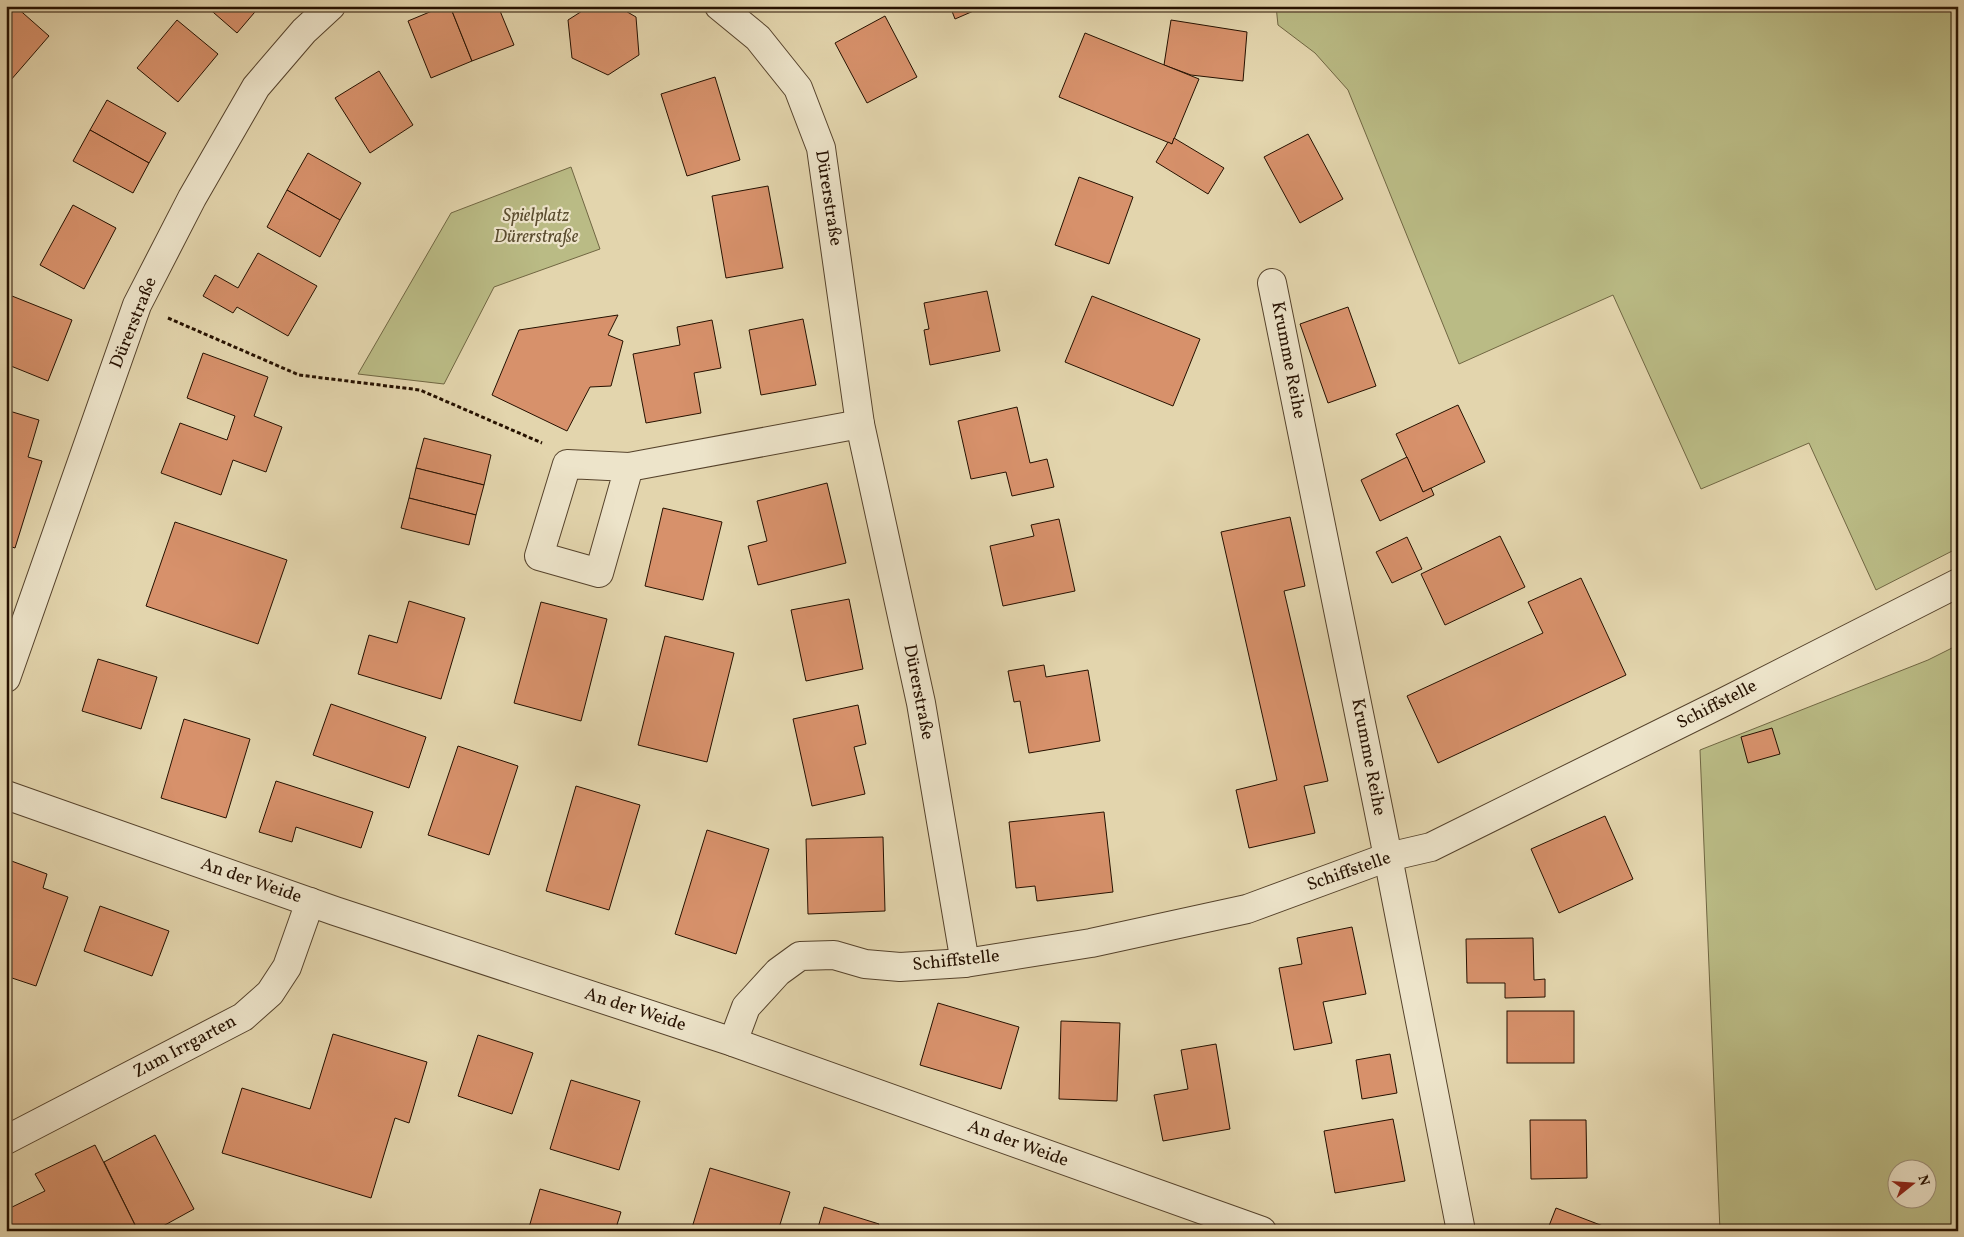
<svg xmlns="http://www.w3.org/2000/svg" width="1964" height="1237" viewBox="0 0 1964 1237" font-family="Vollkorn,serif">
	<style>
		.green { fill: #babb85; stroke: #706642; fill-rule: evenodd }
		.building { fill: #d7916b; stroke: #261100 }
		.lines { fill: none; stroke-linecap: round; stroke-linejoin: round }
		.minor-casing { stroke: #55422b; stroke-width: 30 }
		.path { stroke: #261100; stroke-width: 3; stroke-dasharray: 4 2.5; stroke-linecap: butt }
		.minor { stroke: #ede4ca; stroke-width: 28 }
		.labels { text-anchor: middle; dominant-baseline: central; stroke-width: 4.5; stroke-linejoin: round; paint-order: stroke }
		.street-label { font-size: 18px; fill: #261100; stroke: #ede4ca }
		.park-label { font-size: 18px; font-style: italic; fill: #5a4c2f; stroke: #ede4ca }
	</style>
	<rect width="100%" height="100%" fill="#e3d5ad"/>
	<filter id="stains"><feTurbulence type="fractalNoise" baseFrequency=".004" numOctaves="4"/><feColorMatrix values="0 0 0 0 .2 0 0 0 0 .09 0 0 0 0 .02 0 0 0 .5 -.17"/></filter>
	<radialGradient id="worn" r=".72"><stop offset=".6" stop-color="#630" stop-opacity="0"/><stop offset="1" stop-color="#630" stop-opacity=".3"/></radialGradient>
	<g class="green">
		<path d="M 1276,6 L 1958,6 L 1958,548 L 1876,590 L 1809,443 L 1701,489 L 1613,295 L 1459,364 L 1348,90 L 1315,53 L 1278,25 Z"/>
		<path d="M 571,167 L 600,249 L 494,287 L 444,384 L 358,374 L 451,213 Z"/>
		<path d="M 1958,645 L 1958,1231 L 1720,1231 L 1700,750 L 1928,660 ZM 1896,1170 L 1926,1170 L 1926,1200 L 1896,1200 Z"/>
	</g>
	<g class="building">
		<path d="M 6,6 L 15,6 L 49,36 L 10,81 L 6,77 Z"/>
		<path d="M 206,6 L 260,6 L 237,33 Z"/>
		<path d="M 444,6 L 450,6 L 472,61 L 431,78 L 408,21 Z"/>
		<path d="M 450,6 L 498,6 L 514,45 L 472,61 Z"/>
		<path d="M 590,6 L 617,6 L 636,17 L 639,55 L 608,75 L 572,58 L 568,20 Z"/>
		<path d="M 950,6 L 985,6 L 955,19 Z"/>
		<path d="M 885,16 L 917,77 L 867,103 L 835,43 Z"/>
		<path d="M 177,20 L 218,54 L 178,102 L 137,68 Z"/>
		<path d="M 1171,20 L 1247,32 L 1243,81 L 1191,75 L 1164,65 Z"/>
		<path d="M 1085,33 L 1199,79 L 1172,144 L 1059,97 Z"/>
		<path d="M 379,71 L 413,125 L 370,153 L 335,98 Z"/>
		<path d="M 715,77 L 740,160 L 687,176 L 661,94 Z"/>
		<path d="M 107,100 L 166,133 L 149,163 L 90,130 Z"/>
		<path d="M 90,130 L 149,163 L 133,193 L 73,161 Z"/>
		<path d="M 1308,134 L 1343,199 L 1300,223 L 1264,157 Z"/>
		<path d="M 1174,138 L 1224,168 L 1208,194 L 1156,162 L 1168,142 L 1172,144 Z"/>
		<path d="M 308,153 L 361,183 L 340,220 L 287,190 Z"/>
		<path d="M 1079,177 L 1133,197 L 1109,264 L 1055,245 Z"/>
		<path d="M 768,186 L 783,268 L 726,278 L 712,196 Z"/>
		<path d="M 287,190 L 340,220 L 320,257 L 267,227 Z"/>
		<path d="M 73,205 L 116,228 L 84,289 L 40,265 Z"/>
		<path d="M 258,253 L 317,286 L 288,336 L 237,307 L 233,313 L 203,296 L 215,275 L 238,288 Z"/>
		<path d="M 987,291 L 1000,351 L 930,365 L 924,330 L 929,329 L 924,303 Z"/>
		<path d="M 12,296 L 72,320 L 48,381 L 6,364 L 6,312 Z"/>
		<path d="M 1092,296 L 1200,339 L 1173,406 L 1065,362 Z"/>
		<path d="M 1348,307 L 1376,386 L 1328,403 L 1300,324 Z"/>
		<path d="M 618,315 L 608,335 L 623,341 L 611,386 L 590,387 L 567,431 L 492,395 L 519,330 Z"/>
		<path d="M 803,319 L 816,385 L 761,395 L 749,330 Z"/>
		<path d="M 712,320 L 721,368 L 694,373 L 701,413 L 646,423 L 633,354 L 680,345 L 677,327 Z"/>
		<path d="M 203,353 L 268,377 L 254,416 L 282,427 L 266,472 L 233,460 L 221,495 L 161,473 L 180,423 L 227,440 L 235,416 L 187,398 Z"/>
		<path d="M 1458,405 L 1485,462 L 1423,492 L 1396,434 Z"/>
		<path d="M 1017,407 L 1030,463 L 1047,459 L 1054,487 L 1012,496 L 1006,472 L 971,479 L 958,421 Z"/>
		<path d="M 6,410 L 39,420 L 28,457 L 42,461 L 15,548 L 6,545 Z"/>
		<path d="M 424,438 L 491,455 L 484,485 L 416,468 Z"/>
		<path d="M 1407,457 L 1423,492 L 1431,488 L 1434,495 L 1380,521 L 1361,480 Z"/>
		<path d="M 416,468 L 484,485 L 476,515 L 409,498 Z"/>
		<path d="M 827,483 L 846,563 L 758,585 L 748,546 L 767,541 L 757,501 Z"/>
		<path d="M 409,498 L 476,515 L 469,545 L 401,528 Z"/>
		<path d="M 663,508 L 722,522 L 703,600 L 645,586 Z"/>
		<path d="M 1290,517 L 1305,586 L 1284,591 L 1328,781 L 1304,786 L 1315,833 L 1249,848 L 1236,790 L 1277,780 L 1221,532 Z"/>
		<path d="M 1059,519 L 1075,591 L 1003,606 L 990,546 L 1034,536 L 1031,525 Z"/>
		<path d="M 175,522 L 287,560 L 258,644 L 146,606 Z"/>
		<path d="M 1500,536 L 1525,587 L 1445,625 L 1421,574 Z"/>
		<path d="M 1407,537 L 1422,569 L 1392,583 L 1376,552 Z"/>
		<path d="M 1581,578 L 1626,675 L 1438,763 L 1407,696 L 1543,633 L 1528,602 Z"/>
		<path d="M 849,599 L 863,669 L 806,681 L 791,610 Z"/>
		<path d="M 409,601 L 465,618 L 441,699 L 358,674 L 369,635 L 397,643 Z"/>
		<path d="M 541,602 L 607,619 L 581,721 L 514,703 Z"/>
		<path d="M 665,636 L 734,653 L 707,762 L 638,745 Z"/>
		<path d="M 98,659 L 157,677 L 141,729 L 82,711 Z"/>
		<path d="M 1044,665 L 1046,677 L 1088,670 L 1100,741 L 1029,753 L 1020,701 L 1014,702 L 1008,671 Z"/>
		<path d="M 331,704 L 426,737 L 409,788 L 313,755 Z"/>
		<path d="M 858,705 L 866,744 L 854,747 L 865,794 L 812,806 L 793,719 Z"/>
		<path d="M 184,719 L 250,739 L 226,818 L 161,798 Z"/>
		<path d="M 1772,728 L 1780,754 L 1748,763 L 1741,737 Z"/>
		<path d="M 458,746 L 518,766 L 489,855 L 428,835 Z"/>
		<path d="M 276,781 L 373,812 L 361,848 L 296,827 L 292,842 L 259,832 Z"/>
		<path d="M 576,786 L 640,805 L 609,910 L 546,891 Z"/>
		<path d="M 1104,812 L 1113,892 L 1037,901 L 1035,886 L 1016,888 L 1009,822 Z"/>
		<path d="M 1605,816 L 1633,879 L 1559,913 L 1531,849 Z"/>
		<path d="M 707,830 L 769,849 L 736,954 L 675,934 Z"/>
		<path d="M 883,837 L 885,911 L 808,914 L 806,839 Z"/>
		<path d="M 6,859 L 47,874 L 43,888 L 68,897 L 36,986 L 6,976 Z"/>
		<path d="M 100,906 L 169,931 L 152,976 L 84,951 Z"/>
		<path d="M 1352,927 L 1366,994 L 1323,1002 L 1332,1043 L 1294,1050 L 1279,968 L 1302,964 L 1297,938 Z"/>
		<path d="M 1533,938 L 1534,980 L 1545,979 L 1545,997 L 1505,998 L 1505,983 L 1467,983 L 1466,939 Z"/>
		<path d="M 938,1003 L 1019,1027 L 1001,1089 L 920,1065 Z"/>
		<rect x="1507" y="1011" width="67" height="52"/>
		<path d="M 1061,1021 L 1120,1023 L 1117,1101 L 1059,1099 Z"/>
		<path d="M 333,1034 L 427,1062 L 409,1123 L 395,1118 L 371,1198 L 222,1153 L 242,1088 L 310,1109 Z"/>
		<path d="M 478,1035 L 533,1053 L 512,1114 L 458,1096 Z"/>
		<path d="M 1216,1044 L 1230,1129 L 1163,1141 L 1154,1095 L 1188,1089 L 1181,1050 Z"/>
		<path d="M 1390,1054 L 1397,1093 L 1362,1099 L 1356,1060 Z"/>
		<path d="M 571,1080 L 640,1101 L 619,1170 L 550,1149 Z"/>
		<path d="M 1393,1119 L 1405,1181 L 1335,1193 L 1324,1131 Z"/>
		<path d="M 1530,1120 L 1586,1120 L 1587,1178 L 1531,1179 Z"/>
		<path d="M 155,1135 L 194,1209 L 154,1231 L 138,1231 L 104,1162 Z"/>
		<path d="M 95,1145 L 138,1231 L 6,1231 L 6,1210 L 45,1191 L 35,1174 Z"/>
		<path d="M 710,1168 L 790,1192 L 778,1231 L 691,1231 Z"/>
		<path d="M 540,1189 L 621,1212 L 615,1231 L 528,1231 Z"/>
		<path d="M 824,1207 L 879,1224 L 876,1231 L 817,1231 Z"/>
		<path d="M 1556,1208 L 1616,1231 L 1547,1231 Z"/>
	</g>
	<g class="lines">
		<g class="minor-casing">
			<g id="minor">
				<path d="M 719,6 L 758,38 L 798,88 L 821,148 L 860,424 L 921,703 L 965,963"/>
				<path d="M 1272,283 L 1388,857 L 1461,1231"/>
				<path d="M 629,467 L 599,573 L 539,556 L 567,464 L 629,467 L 860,424"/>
				<path d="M 6,678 L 137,305 L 192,198 L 256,87 L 304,31 L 331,6"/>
				<path d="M 6,795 L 335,911 L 733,1042 L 1262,1231"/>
				<path d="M 733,1042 L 746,1007 L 778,972 L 800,956 L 834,955 L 865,964 L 900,967 L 965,963 L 1091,943 L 1247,909 L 1388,857 L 1431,847 L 1724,702 L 1958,583"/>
				<path d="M 6,1140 L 243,1017 L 270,993 L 287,967 L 310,902"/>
			</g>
		</g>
		<path class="path" d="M 168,318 L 299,375 L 420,390 L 542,443"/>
		<use href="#minor" class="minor"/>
	</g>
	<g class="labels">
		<g class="street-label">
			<text transform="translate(828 198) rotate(81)">Dürerstraße</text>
			<text transform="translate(134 323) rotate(-68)">Dürerstraße</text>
			<text transform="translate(1288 360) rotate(79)">Krumme Reihe</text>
			<text transform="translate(918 692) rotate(79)">Dürerstraße</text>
			<text transform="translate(1717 705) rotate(-27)">Schiffstelle</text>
			<text transform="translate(1368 757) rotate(79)">Krumme Reihe</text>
			<text transform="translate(1349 872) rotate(-19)">Schiffstelle</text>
			<text transform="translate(251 881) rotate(19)">An der Weide</text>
			<text transform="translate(956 961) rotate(-6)">Schiffstelle</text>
			<text transform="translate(635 1010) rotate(18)">An der Weide</text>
			<text transform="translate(185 1047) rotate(-28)">Zum Irrgarten</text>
			<text transform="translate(1018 1144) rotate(20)">An der Weide</text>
		</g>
		<g class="park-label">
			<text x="536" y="216">Spielplatz<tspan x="536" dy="21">Dürerstraße</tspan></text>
		</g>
	</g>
	<rect width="1964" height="1237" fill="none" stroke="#e3d5ad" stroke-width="25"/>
	<rect x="8" y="8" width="1949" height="1222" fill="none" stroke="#261100" stroke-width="2.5"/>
	<rect x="12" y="12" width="1939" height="1212" fill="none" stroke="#261100"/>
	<g transform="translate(1912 1184) rotate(73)"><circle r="24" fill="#ede4ca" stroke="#9d9079"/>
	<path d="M0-4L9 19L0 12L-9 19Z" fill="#8f2418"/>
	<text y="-8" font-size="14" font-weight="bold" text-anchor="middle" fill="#261100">N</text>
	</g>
	<rect width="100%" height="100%" filter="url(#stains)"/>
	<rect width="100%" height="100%" fill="url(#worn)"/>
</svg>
